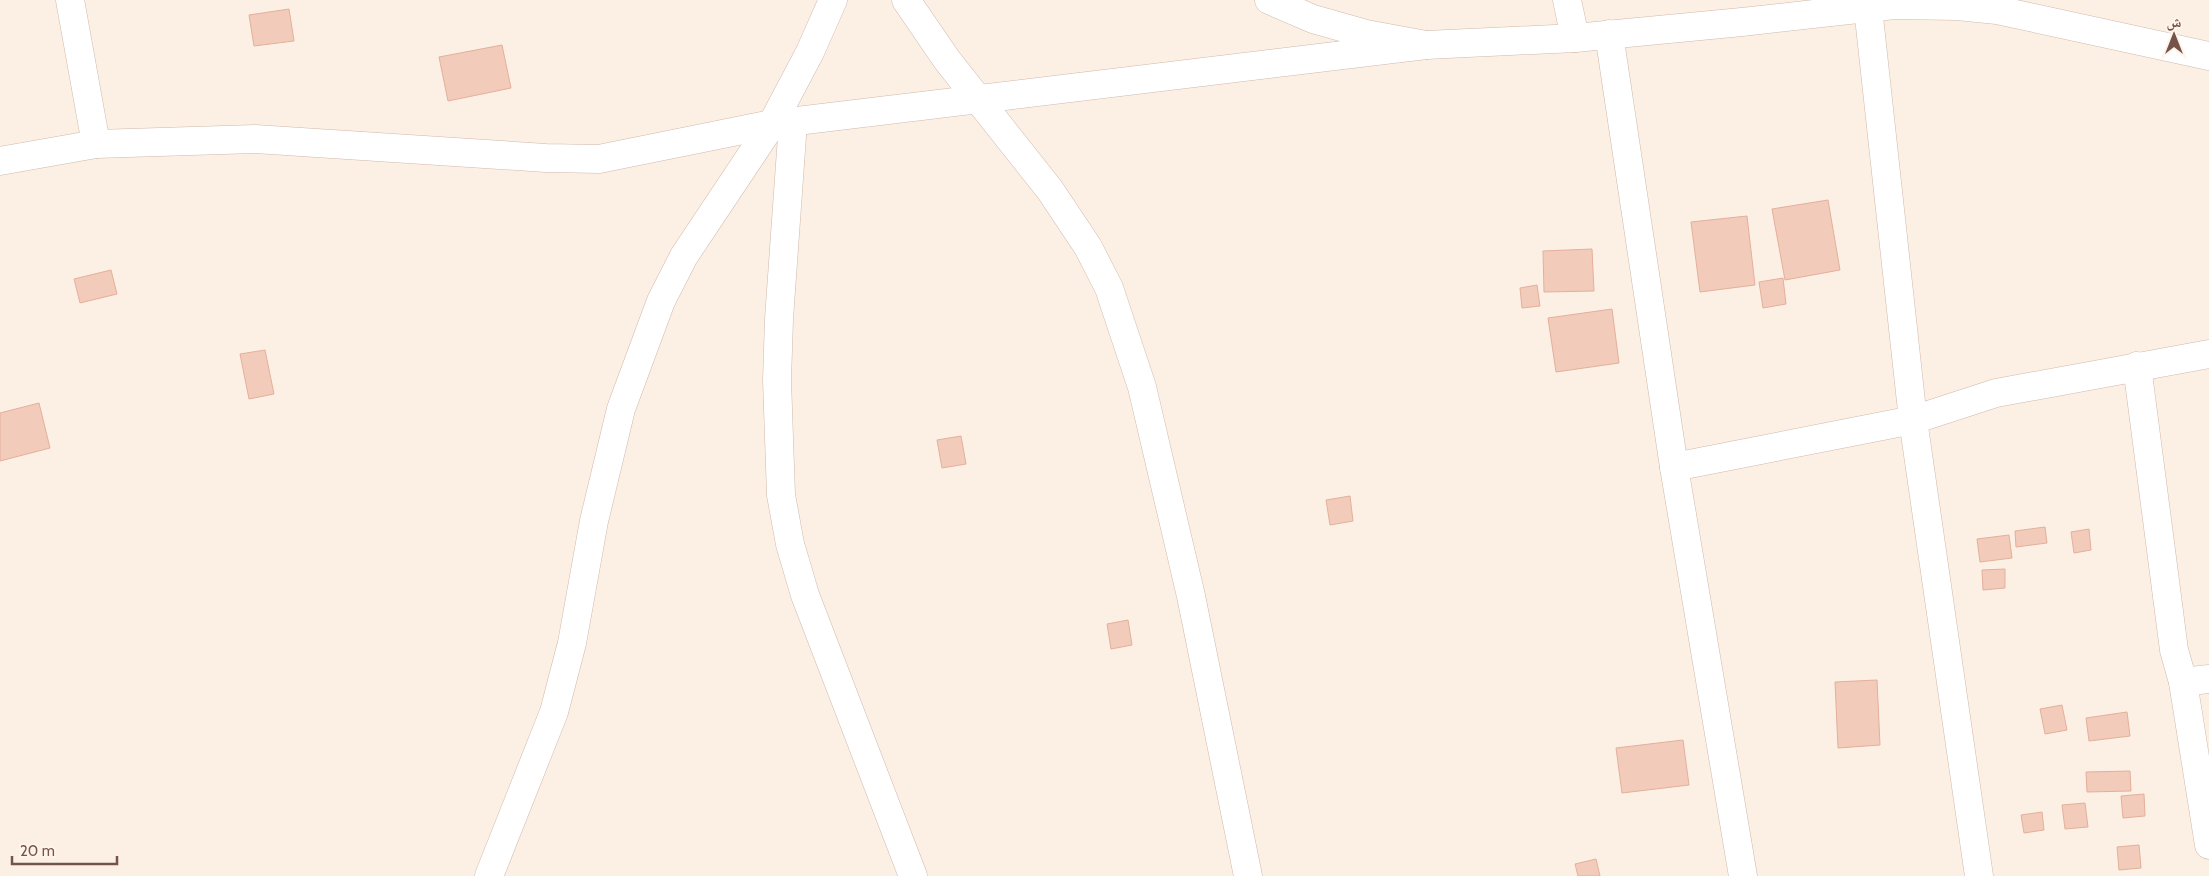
<svg xmlns="http://www.w3.org/2000/svg" width="2209" height="876" viewBox="0 0 2209 876" font-family="Cabin,'Noto Naskh Arabic',sans-serif">
	<style>
		.building { fill: #f2cbbb; stroke: #e4af9c }
		.lines { fill: none; stroke-linecap: round; stroke-linejoin: round }
		.street-casing { stroke: #d0b8ad; stroke-width: 29 }
		.street { stroke: #fff; stroke-width: 28 }
	</style>
	<rect width="100%" height="100%" fill="#fcf0e4"/>
	<g class="building">
		<path d="M 289,9 L 294,41 L 254,46 L 249,15 Z"/>
		<path d="M 502,45 L 511,88 L 448,101 L 439,57 Z"/>
		<path d="M 1828,200 L 1840,270 L 1785,280 L 1772,209 Z"/>
		<path d="M 1747,216 L 1755,285 L 1700,292 L 1691,222 Z"/>
		<path d="M 1592,249 L 1594,291 L 1544,292 L 1543,251 Z"/>
		<path d="M 111,270 L 117,294 L 80,303 L 74,279 Z"/>
		<path d="M 1783,278 L 1786,304 L 1763,308 L 1759,282 Z"/>
		<path d="M 1537,285 L 1540,306 L 1522,308 L 1520,288 Z"/>
		<path d="M 1612,309 L 1619,363 L 1556,372 L 1548,318 Z"/>
		<path d="M 265,350 L 274,394 L 249,399 L 240,354 Z"/>
		<path d="M 39,403 L 50,448 L 0,461 L 0,413 Z"/>
		<path d="M 961,436 L 966,464 L 942,468 L 937,440 Z"/>
		<path d="M 1350,496 L 1353,521 L 1330,525 L 1326,500 Z"/>
		<path d="M 2045,527 L 2047,543 L 2016,547 L 2015,531 Z"/>
		<path d="M 2089,529 L 2091,550 L 2074,553 L 2071,532 Z"/>
		<path d="M 2009,535 L 2012,558 L 1980,562 L 1977,539 Z"/>
		<path d="M 2005,569 L 2005,588 L 1983,590 L 1982,570 Z"/>
		<path d="M 1128,620 L 1132,645 L 1111,649 L 1107,624 Z"/>
		<path d="M 1877,680 L 1880,745 L 1838,748 L 1835,682 Z"/>
		<path d="M 2062,705 L 2067,730 L 2045,734 L 2040,709 Z"/>
		<path d="M 2127,712 L 2130,736 L 2089,741 L 2086,718 Z"/>
		<path d="M 1683,740 L 1689,785 L 1622,793 L 1616,748 Z"/>
		<path d="M 2130,771 L 2131,791 L 2087,792 L 2086,772 Z"/>
		<path d="M 2144,794 L 2145,816 L 2123,818 L 2121,796 Z"/>
		<path d="M 2085,803 L 2088,827 L 2065,829 L 2062,805 Z"/>
		<path d="M 2042,812 L 2044,830 L 2024,833 L 2021,815 Z"/>
		<path d="M 2139,845 L 2141,868 L 2119,870 L 2117,847 Z"/>
		<path d="M 1596,859 L 1600,876 L 1578,876 L 1575,864 Z"/>
	</g>
	<g class="lines">
		<g class="street-casing">
			<g id="street">
				<path d="M 70,0 L 96,144"/>
				<path d="M 906,0 L 947,60 L 1050,190 L 1088,247 L 1109,288 L 1142,387 L 1191,596 L 1248,876"/>
				<path d="M 1269,0 L 1313,19 L 1366,34 L 1426,45 L 1575,38 L 1742,22 L 1894,5 L 1957,6 L 1997,10 L 2209,56"/>
				<path d="M 1567,0 L 1575,38"/>
				<path d="M 1868,8 L 1913,420 L 1979,876"/>
				<path d="M 1609,34 L 1674,467 L 1743,876"/>
				<path d="M 793,122 L 779,319 L 777,380 L 781,495 L 790,544 L 805,595 L 913,876"/>
				<path d="M 0,161 L 96,144 L 255,139 L 546,158 L 599,159 L 772,124 L 1426,45"/>
				<path d="M 2137,366 L 2174,650 L 2183,682 L 2209,845"/>
				<path d="M 1674,467 L 1913,420 L 1996,393 L 2209,354"/>
				<path d="M 2183,682 L 2209,679"/>
				<path d="M 489,876 L 554,712 L 572,643 L 594,521 L 621,409 L 661,301 L 684,256 L 772,124 L 810,52 L 833,0"/>
			</g>
		</g>
		<use href="#street" class="street"/>
	</g>
	<g transform="translate(2174 35)" stroke="#fff4ea" stroke-width="4" paint-order="stroke">
	<path d="M0-4L9 19L0 12L-9 19Z" fill="#745449"/>
	<text y="-8" font-size="14" font-weight="bold" text-anchor="middle" fill="#745449">ش</text>
	</g>
	<path d="M12 856v8h105v-8" fill="none" stroke="#745449" stroke-width="2.5"/>
	<text x="20" y="856" font-size="15" fill="#745449" stroke="#fff4ea" stroke-width="4" paint-order="stroke">20 m</text>
</svg>
